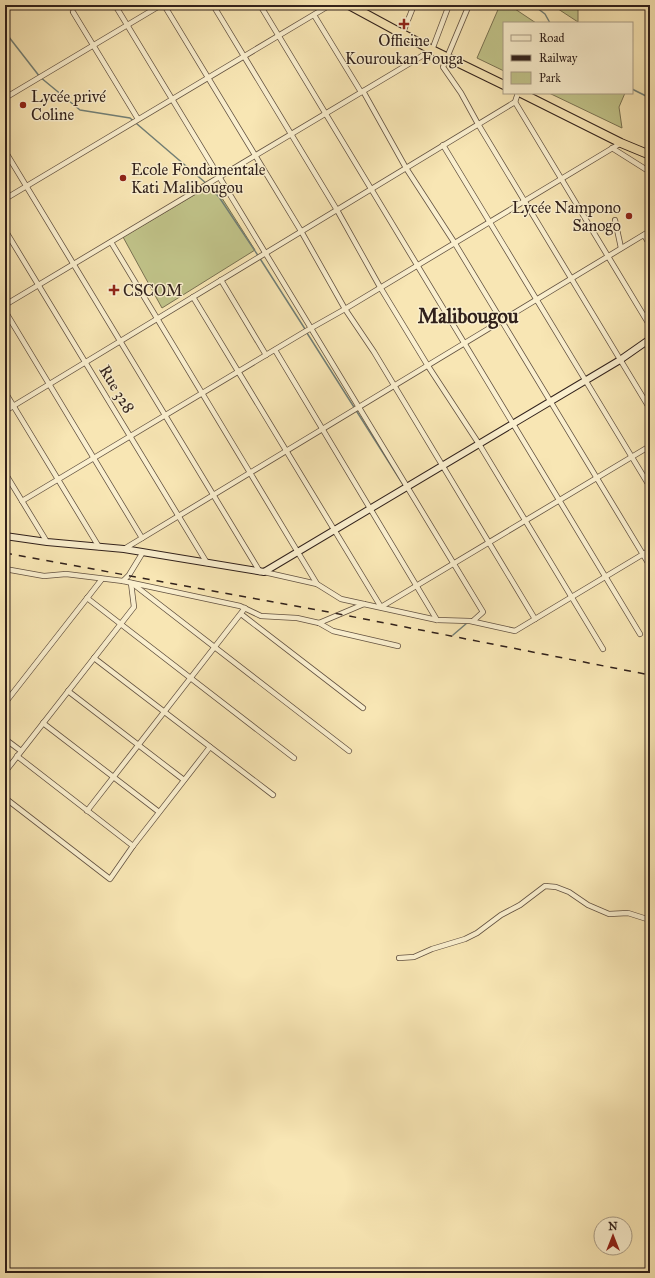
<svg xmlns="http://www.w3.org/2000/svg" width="655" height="1278" viewBox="0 0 655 1278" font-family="'IM FELL Great Primer',serif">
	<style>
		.green { fill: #c1c48a; stroke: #797252 }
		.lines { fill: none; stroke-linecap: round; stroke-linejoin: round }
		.stream { stroke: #727f76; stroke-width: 1.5 }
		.street-casing { stroke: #635241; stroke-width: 6 }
		.secondary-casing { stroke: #31211b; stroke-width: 8 }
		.highway-casing { stroke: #31211b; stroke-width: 10 }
		.street { stroke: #faefce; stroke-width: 4.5 }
		.secondary { stroke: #faefce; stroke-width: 6 }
		.highway { stroke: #f8e6b4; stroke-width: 8 }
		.rail { stroke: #31211b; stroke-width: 1.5; stroke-dasharray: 7 7; stroke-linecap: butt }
		.poi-dot { fill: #8f2418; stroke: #faefce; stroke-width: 1.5 }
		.labels { text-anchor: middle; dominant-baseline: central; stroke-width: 3; stroke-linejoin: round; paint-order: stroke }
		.poi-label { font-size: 16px; fill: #31211b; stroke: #faefce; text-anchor: start }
		.street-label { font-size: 16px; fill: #31211b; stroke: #faefce }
		.district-label { font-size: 20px; font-weight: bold; fill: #31211b; stroke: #faefce }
	</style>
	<rect width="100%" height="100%" fill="#f8e6b4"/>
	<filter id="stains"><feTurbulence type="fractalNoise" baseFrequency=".005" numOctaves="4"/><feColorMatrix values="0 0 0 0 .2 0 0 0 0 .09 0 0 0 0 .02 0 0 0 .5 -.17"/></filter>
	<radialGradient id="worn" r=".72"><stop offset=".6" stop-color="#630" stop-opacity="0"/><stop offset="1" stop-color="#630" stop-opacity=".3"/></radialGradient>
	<g class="green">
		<path d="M 500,5 L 509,5 L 536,23 L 504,23 L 504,71 L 477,58 Z"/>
		<path d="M 552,5 L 578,5 L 578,22 Z"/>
		<path d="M 549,93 L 625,93 L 619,107 L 622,128 Z"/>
		<path d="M 213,184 L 255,250 L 162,308 L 123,237 Z"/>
	</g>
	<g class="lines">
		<g class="stream">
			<path d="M 533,5 L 545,14 L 550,23"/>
			<path d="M 5,32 L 40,77 L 80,110 L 130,118 L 207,184 L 219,197 L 259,257 L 305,329"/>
			<path d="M 632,89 L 650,98"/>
			<path d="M 307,333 L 404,486"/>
			<path d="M 453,635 L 467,623"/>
		</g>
		<g class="street-casing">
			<g id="street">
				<path d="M 115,5 L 483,612 L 473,621"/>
				<path d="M 164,5 L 301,231 L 345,309 L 374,352 L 535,619"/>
				<path d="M 213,5 L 337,210 L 380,287 L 428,366 L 479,444 L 603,649"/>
				<path d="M 260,5 L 640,634"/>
				<path d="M 469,5 L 443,67 L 461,93 L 478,124 L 650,409"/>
				<path d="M 73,12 L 138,119"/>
				<path d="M 314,15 L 361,92"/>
				<path d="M 402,35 L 414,5"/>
				<path d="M 363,91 L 406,168 L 454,242 L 650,566"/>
				<path d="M 5,98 L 161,5"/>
				<path d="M 515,102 L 650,326"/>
				<path d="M 443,145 L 650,487"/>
				<path d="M 612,148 L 650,172"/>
				<path d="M 5,151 L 260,572"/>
				<path d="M 5,199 L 330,5"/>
				<path d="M 615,220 L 621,248"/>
				<path d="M 5,230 L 207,563"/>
				<path d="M 644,235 L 650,245"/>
				<path d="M 111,242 L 317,584"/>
				<path d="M 221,280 L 266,355"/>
				<path d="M 193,297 L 381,607 L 650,446"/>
				<path d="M 5,305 L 432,50 L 449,5"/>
				<path d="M 5,311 L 142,538"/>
				<path d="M 275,350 L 437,620"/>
				<path d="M 5,392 L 99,547"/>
				<path d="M 5,411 L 515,102 L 518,93"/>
				<path d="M 5,473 L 47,542"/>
				<path d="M 22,501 L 306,331 L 345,309 L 621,143"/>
				<path d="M 124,549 L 650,231"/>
				<path d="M 5,569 L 44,576 L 66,574 L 123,581 L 240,606 L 261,616 L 297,618 L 319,623 L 333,631 L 398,646"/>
				<path d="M 264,572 L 317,584 L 341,599 L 437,620 L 470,621 L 515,631 L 650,550"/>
				<path d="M 123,581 L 129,575 L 143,552"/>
				<path d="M 133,584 L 349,751"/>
				<path d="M 87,598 L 294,758"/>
				<path d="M 241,614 L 363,708"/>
				<path d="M 319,623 L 364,604"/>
				<path d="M 94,658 L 273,795"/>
				<path d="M 68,691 L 184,780"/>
				<path d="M 5,703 L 102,579"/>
				<path d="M 43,723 L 159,812"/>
				<path d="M 5,739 L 21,751"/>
				<path d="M 17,756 L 133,846"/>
				<path d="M 5,772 L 134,607 L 131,583"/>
				<path d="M 5,798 L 110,879 L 133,846 L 210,747"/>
				<path d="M 87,811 L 245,608"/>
				<path d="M 399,958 L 414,957 L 432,949 L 465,939 L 477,933 L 501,915 L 520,905 L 545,886 L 556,887 L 569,892 L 588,905 L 609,914 L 628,913 L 650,920"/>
			</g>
		</g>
		<g class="secondary-casing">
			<path id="secondary" d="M 5,536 L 47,542 L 124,549 L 264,572 L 620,360 L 650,339"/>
		</g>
		<g class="highway-casing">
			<g id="highway">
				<path d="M 349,5 L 432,50 L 504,85"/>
				<path d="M 521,93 L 621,143 L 650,155"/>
			</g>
		</g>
		<use href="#street" class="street"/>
		<use href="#secondary" class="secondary"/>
		<use href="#highway" class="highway"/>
		<path class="rail" d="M 5,553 L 339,614 L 650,675"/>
	</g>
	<g class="poi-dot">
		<path d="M402 18h4v4h4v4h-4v4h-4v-4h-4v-4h4z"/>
		<circle cx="23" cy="105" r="4"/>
		<circle cx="123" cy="178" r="4"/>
		<circle cx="629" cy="216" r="4"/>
		<path d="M112 284h4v4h4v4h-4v4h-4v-4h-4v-4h4z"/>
	</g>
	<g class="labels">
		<g class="poi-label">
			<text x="404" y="40" text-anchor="middle">Officine<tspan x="404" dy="18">Kouroukan Fouga</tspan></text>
			<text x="31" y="96">Lycée privé<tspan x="31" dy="18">Coline</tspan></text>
			<text x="131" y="169">Ecole Fondamentale<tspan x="131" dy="18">Kati Malibougou</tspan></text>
			<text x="621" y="207" text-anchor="end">Lycée Nampono<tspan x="621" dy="18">Sanogo</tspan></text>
			<text x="123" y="290">CSCOM</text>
		</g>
		<g class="street-label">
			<text transform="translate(117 389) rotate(59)">Rue 328</text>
		</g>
		<g class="district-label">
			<text x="468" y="316">Malibougou</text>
		</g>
	</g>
	<rect width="655" height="1278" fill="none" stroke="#f8e6b4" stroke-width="20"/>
	<rect x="6" y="6" width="643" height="1266" fill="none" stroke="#31211b" stroke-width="2"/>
	<rect x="10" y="10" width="635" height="1258" fill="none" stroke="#31211b"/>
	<rect x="503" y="22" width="130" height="72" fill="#faefce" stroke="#aa9d86"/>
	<rect x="511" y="35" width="20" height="6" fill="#faefce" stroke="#aa9d86"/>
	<text x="539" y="42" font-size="12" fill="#31211b">Road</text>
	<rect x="511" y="55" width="20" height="6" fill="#31211b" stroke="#aa9d86"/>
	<text x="539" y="62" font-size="12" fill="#31211b">Railway</text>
	<rect x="511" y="72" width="20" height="12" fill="#c1c48a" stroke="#aa9d86"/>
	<text x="539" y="82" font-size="12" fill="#31211b">Park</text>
	<g transform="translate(613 1236)"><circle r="19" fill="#faefce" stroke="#aa9d86"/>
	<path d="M0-3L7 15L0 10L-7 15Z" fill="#8f2418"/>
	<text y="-6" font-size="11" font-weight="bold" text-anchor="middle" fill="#31211b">N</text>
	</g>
	<rect width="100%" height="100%" filter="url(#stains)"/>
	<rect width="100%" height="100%" fill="url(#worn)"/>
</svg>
